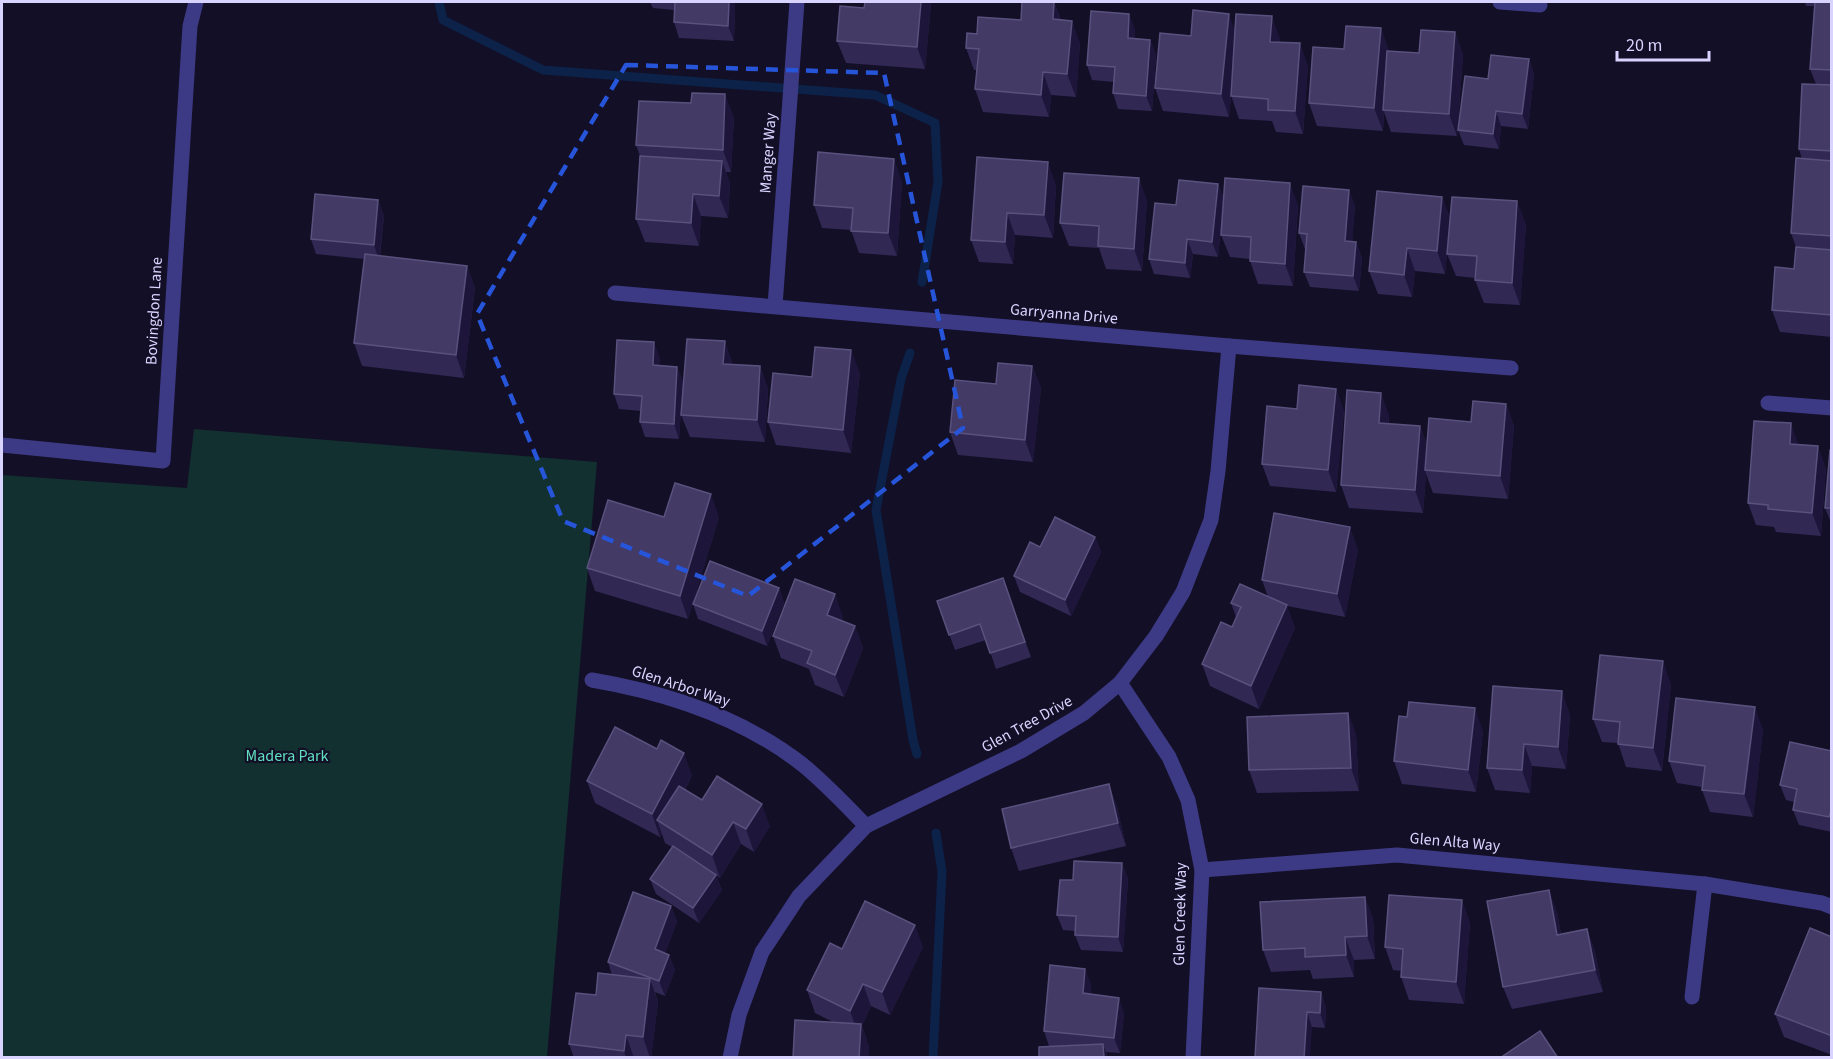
<svg xmlns="http://www.w3.org/2000/svg" width="1833" height="1059" viewBox="0 0 1833 1059" font-family="'Source Sans 3',sans-serif">
	<style>
		.green { fill: #12302f }
		.lines { fill: none; stroke-linecap: round; stroke-linejoin: round }
		.stream { stroke: #0c2248; stroke-width: 9 }
		.street { stroke: #3d3a85; stroke-width: 15 }
		.wall { fill: #312854 }
		.shaded-wall { fill: #1d163a }
		.building { fill: #433a66; stroke: #5a527e; stroke-width: 1.5 }
		.marked { fill: none; stroke: #2655da; stroke-width: 4.5; stroke-dasharray: 12 8; stroke-linejoin: round }
		.labels { text-anchor: middle; dominant-baseline: central; stroke-width: 4.5; stroke-linejoin: round; paint-order: stroke }
		.street-label { font-size: 16px; fill: #d9d4ff; stroke: #130f26 }
		.park-label { font-size: 16px; fill: #5fe0c0; stroke: #130f26 }
	</style>
	<rect width="100%" height="100%" fill="#130f26"/>
	<path class="green" d="M 194,429 L 597,462 L 547,1057 L 2,1057 L 2,475 L 187,488 Z"/>
	<g class="lines">
		<g class="stream">
			<path d="M 439,2 L 443,20 L 543,70 L 875,95 L 935,123 L 938,182 L 922,282"/>
			<path d="M 910,353 L 901,379 L 876,510 L 913,740 L 917,754"/>
			<path d="M 933,1058 L 942,872 L 936,833"/>
		</g>
		<g class="street">
			<path d="M 1500,2 L 1540,5"/>
			<path d="M 615,293 L 1229,346 L 1511,368"/>
			<path d="M 775,306 L 797,2"/>
			<path d="M 1768,403 L 1832,408"/>
			<path d="M 2,445 L 163,461 L 190,26 L 196,2"/>
			<path d="M 592,680 C 668,693 742,717 803,765 C 826,784 846,805 866,826"/>
			<path d="M 1120,683 L 1169,757 L 1188,800 L 1202,870 L 1193,1058"/>
			<path d="M 1202,870 L 1397,855 L 1705,884 L 1822,903 L 1832,907"/>
			<path d="M 1692,997 L 1705,884"/>
			<path d="M 730,1058 L 739,1015 L 762,952 L 799,896 L 866,826 L 1021,751 L 1084,713 L 1120,683 L 1156,636 L 1183,592 L 1211,520 L 1218,471 L 1229,346"/>
		</g>
	</g>
	<g class="wall">
		<path d="M 650,2 L 734,2 L 735,5 L 734,41 L 679,38 L 674,22 L 674,10 L 653,8 Z"/>
		<path d="M 865,2 L 930,2 L 931,4 L 925,69 L 846,63 L 837,41 L 864,8 Z"/>
		<path d="M 1054,2 L 1061,20 L 1080,43 L 1076,97 L 1051,95 L 1049,117 L 983,112 L 975,89 L 977,70 L 974,70 L 966,48 L 977,34 L 1021,20 Z"/>
		<path d="M 1805,2 L 1832,2 L 1832,337 L 1780,332 L 1772,310 L 1794,269 L 1796,247 L 1791,233 L 1802,159 L 1799,149 L 1816,84 L 1810,69 L 1814,6 L 1806,6 Z"/>
		<path d="M 1135,29 L 1134,39 L 1150,40 L 1156,55 L 1152,111 L 1118,109 L 1113,93 L 1114,82 L 1092,80 L 1087,65 Z"/>
		<path d="M 1235,31 L 1280,39 L 1280,42 L 1308,66 L 1303,134 L 1276,132 L 1272,121 L 1239,119 L 1231,95 L 1229,117 L 1163,111 L 1155,88 L 1191,36 Z"/>
		<path d="M 1455,32 L 1463,55 L 1457,136 L 1391,132 L 1384,112 L 1383,131 L 1317,126 L 1309,103 L 1344,49 L 1419,53 Z"/>
		<path d="M 1529,59 L 1534,74 L 1528,129 L 1501,126 L 1499,149 L 1464,145 L 1458,130 L 1488,79 Z"/>
		<path d="M 734,117 L 731,172 L 726,172 L 730,183 L 728,218 L 701,216 L 699,246 L 645,242 L 636,219 L 640,156 L 636,145 Z"/>
		<path d="M 977,157 L 1056,185 L 1053,238 L 1015,235 L 1013,264 L 979,262 L 971,240 Z"/>
		<path d="M 902,181 L 897,256 L 859,253 L 851,230 L 822,228 L 814,205 Z"/>
		<path d="M 1218,184 L 1224,199 L 1298,205 L 1293,286 L 1258,284 L 1250,261 L 1250,259 L 1230,257 L 1221,235 L 1224,202 L 1218,257 L 1193,254 L 1190,278 L 1154,274 L 1149,259 L 1176,205 Z"/>
		<path d="M 1442,197 L 1450,218 L 1526,224 L 1520,305 L 1484,303 L 1475,280 L 1476,278 L 1456,276 L 1447,254 L 1448,241 L 1445,274 L 1415,271 L 1412,297 L 1378,294 L 1369,271 Z"/>
		<path d="M 378,200 L 384,216 L 380,256 L 467,266 L 475,288 L 464,378 L 362,366 L 354,343 L 364,259 L 316,254 L 311,239 Z"/>
		<path d="M 1147,200 L 1142,271 L 1106,269 L 1099,248 L 1069,246 L 1060,223 Z"/>
		<path d="M 1355,205 L 1352,242 L 1356,242 L 1362,258 L 1359,291 L 1310,287 L 1304,272 L 1306,249 L 1305,249 L 1299,233 Z"/>
		<path d="M 660,358 L 659,365 L 677,367 L 683,382 L 679,439 L 645,437 L 640,422 L 641,411 L 619,409 L 614,394 Z"/>
		<path d="M 733,364 L 760,366 L 768,389 L 765,442 L 690,437 L 681,415 Z"/>
		<path d="M 1032,366 L 1041,388 L 1033,462 L 958,455 L 950,432 L 996,384 Z"/>
		<path d="M 860,373 L 851,453 L 776,445 L 768,422 L 812,377 Z"/>
		<path d="M 1336,389 L 1344,412 L 1336,492 L 1270,486 L 1262,464 L 1297,409 Z"/>
		<path d="M 1506,404 L 1514,426 L 1508,499 L 1433,493 L 1426,474 L 1423,513 L 1349,508 L 1341,485 L 1389,415 L 1389,424 L 1420,426 L 1427,446 Z"/>
		<path d="M 1799,444 L 1826,468 L 1821,536 L 1776,532 L 1774,527 L 1756,525 L 1748,503 Z"/>
		<path d="M 1832,450 L 1832,525 L 1825,508 Z"/>
		<path d="M 664,517 L 719,517 L 688,619 L 595,591 L 587,568 Z"/>
		<path d="M 1095,537 L 1101,552 L 1071,616 L 1020,592 L 1014,576 L 1040,547 Z"/>
		<path d="M 1358,549 L 1345,617 L 1287,606 L 1295,628 L 1259,709 L 1210,686 L 1202,664 L 1232,627 L 1236,617 L 1231,603 L 1268,597 L 1262,580 Z"/>
		<path d="M 1003,578 L 1031,657 L 996,669 L 986,640 L 955,650 L 937,601 Z"/>
		<path d="M 779,588 L 784,603 L 767,646 L 698,619 L 693,604 Z"/>
		<path d="M 843,617 L 841,621 L 855,626 L 863,648 L 844,697 L 815,685 L 809,669 L 781,658 L 773,636 Z"/>
		<path d="M 1671,684 L 1662,771 L 1626,767 L 1618,743 L 1602,742 L 1593,719 Z"/>
		<path d="M 1348,713 L 1356,735 L 1359,791 L 1257,793 L 1249,770 Z"/>
		<path d="M 1570,714 L 1566,769 L 1532,766 L 1530,793 L 1495,790 L 1487,768 Z"/>
		<path d="M 1763,730 L 1753,817 L 1710,812 L 1702,790 L 1702,787 L 1677,783 L 1669,761 Z"/>
		<path d="M 1483,731 L 1476,792 L 1402,784 L 1394,761 Z"/>
		<path d="M 1832,751 L 1832,832 L 1799,825 L 1793,810 L 1794,802 L 1786,800 L 1780,785 Z"/>
		<path d="M 692,775 L 685,790 L 702,800 L 770,826 L 754,852 L 741,844 L 720,878 L 716,875 L 722,890 L 699,923 L 656,894 L 650,879 L 672,847 L 665,843 L 662,834 L 660,837 L 595,803 L 587,781 Z"/>
		<path d="M 1109,784 L 1117,807 L 1126,846 L 1019,871 L 1011,848 Z"/>
		<path d="M 1122,863 L 1128,879 L 1123,952 L 1081,950 L 1075,935 L 1075,931 L 1063,930 L 1057,915 L 1073,880 Z"/>
		<path d="M 1365,897 L 1373,919 L 1375,959 L 1354,960 L 1354,977 L 1313,979 L 1310,970 L 1271,972 L 1263,950 Z"/>
		<path d="M 671,906 L 677,922 L 665,953 L 669,955 L 675,970 L 665,996 L 655,992 L 658,1002 L 651,1058 L 574,1058 L 569,1044 L 596,995 L 612,975 L 608,962 Z"/>
		<path d="M 1557,912 L 1561,934 L 1587,929 L 1595,952 L 1603,992 L 1512,1009 L 1503,987 Z"/>
		<path d="M 1470,922 L 1464,1004 L 1409,1000 L 1401,977 L 1402,971 L 1393,970 L 1385,947 Z"/>
		<path d="M 1832,937 L 1832,1055 L 1784,1037 L 1775,1014 Z"/>
		<path d="M 923,947 L 890,1015 L 871,1006 L 862,1026 L 869,1047 L 869,1058 L 793,1058 L 835,1023 L 815,1013 L 807,990 Z"/>
		<path d="M 1091,984 L 1090,994 L 1124,1013 L 1120,1053 L 1106,1052 L 1108,1058 L 1039,1058 L 1054,1047 L 1049,1046 L 1044,1031 Z"/>
		<path d="M 1321,992 L 1326,1008 L 1325,1028 L 1312,1027 L 1255,1058 Z"/>
	</g>
	<g class="shaded-wall">
		<path d="M 729,2 L 734,2 L 735,5 L 734,41 L 728,26 Z"/>
		<path d="M 921,2 L 930,2 L 931,4 L 925,69 L 917,47 Z"/>
		<path d="M 1054,2 L 1062,24 L 1053,19 Z"/>
		<path d="M 1129,14 L 1135,29 L 1133,54 L 1128,38 Z"/>
		<path d="M 1229,14 L 1237,36 L 1229,117 L 1221,94 Z"/>
		<path d="M 1272,16 L 1280,39 L 1278,64 L 1270,42 Z"/>
		<path d="M 1072,21 L 1080,43 L 1076,97 L 1067,74 Z"/>
		<path d="M 1381,28 L 1389,50 L 1384,110 L 1383,110 L 1384,112 L 1383,131 L 1374,108 Z"/>
		<path d="M 1455,32 L 1463,55 L 1457,136 L 1449,114 Z"/>
		<path d="M 1150,40 L 1156,55 L 1152,111 L 1146,96 Z"/>
		<path d="M 1300,43 L 1308,66 L 1303,134 L 1295,111 Z"/>
		<path d="M 1529,59 L 1534,74 L 1528,129 L 1522,114 Z"/>
		<path d="M 1043,72 L 1051,95 L 1049,117 L 1041,95 Z"/>
		<path d="M 725,94 L 734,117 L 731,172 L 723,150 Z"/>
		<path d="M 1496,111 L 1501,126 L 1499,149 L 1493,134 Z"/>
		<path d="M 894,159 L 902,181 L 897,256 L 888,233 Z"/>
		<path d="M 722,161 L 730,183 L 728,218 L 719,196 Z"/>
		<path d="M 1048,162 L 1056,185 L 1053,238 L 1044,215 Z"/>
		<path d="M 1139,178 L 1147,200 L 1142,271 L 1134,249 Z"/>
		<path d="M 1290,183 L 1298,205 L 1293,286 L 1285,264 Z"/>
		<path d="M 1218,184 L 1224,199 L 1218,257 L 1212,242 Z"/>
		<path d="M 1349,190 L 1355,205 L 1351,257 L 1345,241 Z"/>
		<path d="M 693,194 L 701,216 L 699,246 L 691,223 Z"/>
		<path d="M 1442,197 L 1451,219 L 1445,274 L 1437,251 Z"/>
		<path d="M 378,200 L 384,216 L 379,260 L 374,245 Z"/>
		<path d="M 1517,201 L 1526,224 L 1520,305 L 1512,283 Z"/>
		<path d="M 1007,213 L 1015,235 L 1013,264 L 1005,242 Z"/>
		<path d="M 1187,239 L 1193,254 L 1190,278 L 1185,263 Z"/>
		<path d="M 1356,242 L 1362,258 L 1359,291 L 1353,276 Z"/>
		<path d="M 1407,248 L 1415,271 L 1412,297 L 1404,275 Z"/>
		<path d="M 467,266 L 475,288 L 464,378 L 456,355 Z"/>
		<path d="M 725,341 L 733,364 L 731,386 L 723,364 Z"/>
		<path d="M 654,342 L 660,358 L 658,380 L 653,365 Z"/>
		<path d="M 851,350 L 860,373 L 851,453 L 843,430 Z"/>
		<path d="M 760,366 L 768,389 L 765,442 L 757,420 Z"/>
		<path d="M 1032,366 L 1041,388 L 1033,462 L 1025,440 Z"/>
		<path d="M 677,367 L 683,382 L 679,439 L 674,424 Z"/>
		<path d="M 1336,389 L 1344,412 L 1336,492 L 1328,470 Z"/>
		<path d="M 1381,393 L 1389,415 L 1387,446 L 1379,423 Z"/>
		<path d="M 1506,404 L 1514,426 L 1508,499 L 1500,476 Z"/>
		<path d="M 1791,423 L 1799,446 L 1790,444 Z"/>
		<path d="M 1420,426 L 1428,449 L 1425,470 L 1426,474 L 1423,513 L 1415,490 Z"/>
		<path d="M 1818,446 L 1826,468 L 1821,536 L 1812,513 Z"/>
		<path d="M 711,494 L 719,517 L 688,619 L 680,596 Z"/>
		<path d="M 1350,527 L 1358,549 L 1345,617 L 1337,594 Z"/>
		<path d="M 1095,537 L 1101,552 L 1071,616 L 1065,600 Z"/>
		<path d="M 779,588 L 784,603 L 767,646 L 762,631 Z"/>
		<path d="M 835,594 L 843,617 L 835,637 L 827,615 Z"/>
		<path d="M 1287,605 L 1295,628 L 1259,709 L 1251,686 Z"/>
		<path d="M 855,626 L 863,648 L 844,697 L 835,675 Z"/>
		<path d="M 1663,661 L 1671,684 L 1662,771 L 1653,748 Z"/>
		<path d="M 1562,691 L 1570,714 L 1566,769 L 1558,747 Z"/>
		<path d="M 1755,707 L 1763,730 L 1753,817 L 1744,794 Z"/>
		<path d="M 1475,708 L 1483,731 L 1476,792 L 1468,770 Z"/>
		<path d="M 1348,713 L 1356,735 L 1359,791 L 1351,768 Z"/>
		<path d="M 1524,744 L 1532,766 L 1530,793 L 1522,770 Z"/>
		<path d="M 684,753 L 692,775 L 666,826 L 657,820 L 662,834 L 660,837 L 652,814 Z"/>
		<path d="M 1109,784 L 1117,807 L 1126,846 L 1118,823 Z"/>
		<path d="M 762,804 L 770,826 L 754,852 L 746,829 Z"/>
		<path d="M 1832,808 L 1832,823 L 1829,817 Z"/>
		<path d="M 733,822 L 741,844 L 720,878 L 712,855 Z"/>
		<path d="M 1122,863 L 1128,879 L 1123,952 L 1118,937 Z"/>
		<path d="M 716,875 L 722,890 L 699,923 L 693,908 Z"/>
		<path d="M 1549,890 L 1557,912 L 1565,957 L 1557,935 Z"/>
		<path d="M 1365,897 L 1373,919 L 1375,959 L 1367,936 Z"/>
		<path d="M 1462,900 L 1470,922 L 1464,1004 L 1456,982 Z"/>
		<path d="M 671,906 L 677,922 L 661,965 L 655,949 Z"/>
		<path d="M 915,925 L 923,947 L 890,1015 L 882,992 Z"/>
		<path d="M 1587,929 L 1595,952 L 1603,992 L 1595,970 Z"/>
		<path d="M 1345,937 L 1354,960 L 1354,977 L 1346,955 Z"/>
		<path d="M 669,955 L 675,970 L 665,996 L 659,981 Z"/>
		<path d="M 1085,969 L 1091,984 L 1088,1009 L 1083,993 Z"/>
		<path d="M 650,979 L 658,1002 L 651,1058 L 650,1058 L 643,1037 Z"/>
		<path d="M 863,984 L 871,1006 L 862,1026 L 869,1047 L 869,1058 L 859,1058 L 858,1033 L 850,1011 Z"/>
		<path d="M 1321,992 L 1326,1008 L 1325,1028 L 1320,1013 Z"/>
		<path d="M 1119,998 L 1124,1013 L 1120,1053 L 1114,1038 Z"/>
		<path d="M 1307,1012 L 1312,1027 L 1310,1058 L 1304,1058 Z"/>
		<path d="M 626,1035 L 634,1058 L 626,1058 L 624,1051 Z"/>
		<path d="M 1103,1044 L 1108,1058 L 1104,1058 Z"/>
	</g>
	<g class="building">
		<path d="M 675,2 L 729,2 L 728,26 L 674,22 Z"/>
		<path d="M 865,2 L 921,2 L 917,47 L 837,41 L 840,6 L 864,8 Z"/>
		<path d="M 1022,2 L 1054,2 L 1053,19 L 1072,21 L 1067,74 L 1043,72 L 1041,95 L 975,89 L 979,49 L 966,48 L 967,33 L 977,34 L 978,17 L 1021,20 Z"/>
		<path d="M 1815,2 L 1832,2 L 1832,70 L 1810,69 Z"/>
		<path d="M 1193,10 L 1229,14 L 1221,94 L 1155,88 L 1160,33 L 1191,36 Z"/>
		<path d="M 1091,11 L 1129,14 L 1128,38 L 1150,40 L 1146,96 L 1113,93 L 1115,67 L 1087,65 Z"/>
		<path d="M 1236,14 L 1272,16 L 1270,42 L 1300,43 L 1295,111 L 1268,110 L 1268,99 L 1231,96 Z"/>
		<path d="M 1346,26 L 1381,28 L 1374,108 L 1309,103 L 1313,47 L 1344,49 Z"/>
		<path d="M 1421,30 L 1455,32 L 1449,114 L 1383,110 L 1387,51 L 1419,53 Z"/>
		<path d="M 1491,55 L 1529,59 L 1522,114 L 1496,111 L 1493,134 L 1458,130 L 1465,76 L 1488,79 Z"/>
		<path d="M 1802,84 L 1832,85 L 1832,151 L 1799,149 Z"/>
		<path d="M 692,93 L 725,94 L 723,150 L 636,145 L 639,101 L 691,103 Z"/>
		<path d="M 818,152 L 894,159 L 888,233 L 851,231 L 853,208 L 814,205 Z"/>
		<path d="M 640,156 L 722,161 L 719,196 L 693,194 L 691,223 L 636,219 Z"/>
		<path d="M 977,157 L 1048,162 L 1044,215 L 1007,213 L 1005,242 L 971,240 Z"/>
		<path d="M 1796,158 L 1832,161 L 1832,236 L 1791,233 Z"/>
		<path d="M 1064,173 L 1139,178 L 1134,249 L 1098,246 L 1099,226 L 1060,223 Z"/>
		<path d="M 1225,178 L 1290,183 L 1285,264 L 1250,261 L 1251,237 L 1221,235 Z"/>
		<path d="M 1179,180 L 1218,184 L 1212,242 L 1187,239 L 1185,263 L 1149,259 L 1155,203 L 1176,205 Z"/>
		<path d="M 1303,186 L 1349,190 L 1345,241 L 1356,242 L 1353,276 L 1304,272 L 1307,234 L 1299,233 Z"/>
		<path d="M 1377,191 L 1442,197 L 1437,251 L 1407,248 L 1404,275 L 1369,271 Z"/>
		<path d="M 315,194 L 378,200 L 374,245 L 311,239 Z"/>
		<path d="M 1452,197 L 1517,201 L 1512,283 L 1475,280 L 1477,256 L 1447,254 Z"/>
		<path d="M 1796,247 L 1832,250 L 1832,315 L 1772,310 L 1775,267 L 1794,269 Z"/>
		<path d="M 365,254 L 467,266 L 456,355 L 354,343 Z"/>
		<path d="M 687,339 L 725,341 L 723,364 L 760,366 L 757,420 L 681,415 Z"/>
		<path d="M 617,340 L 654,342 L 653,365 L 677,367 L 674,424 L 640,422 L 642,396 L 614,394 Z"/>
		<path d="M 815,347 L 851,350 L 843,430 L 768,422 L 773,373 L 812,377 Z"/>
		<path d="M 998,363 L 1032,366 L 1025,440 L 950,432 L 955,380 L 996,384 Z"/>
		<path d="M 1299,385 L 1336,389 L 1328,470 L 1262,464 L 1267,406 L 1297,409 Z"/>
		<path d="M 1347,390 L 1381,393 L 1379,423 L 1420,426 L 1415,490 L 1341,485 Z"/>
		<path d="M 1473,401 L 1506,404 L 1500,476 L 1425,470 L 1429,418 L 1471,422 Z"/>
		<path d="M 1754,421 L 1791,423 L 1790,444 L 1818,446 L 1812,513 L 1768,509 L 1768,505 L 1748,503 Z"/>
		<path d="M 1830,450 L 1832,450 L 1832,508 L 1825,508 Z"/>
		<path d="M 675,483 L 711,494 L 680,596 L 587,568 L 608,500 L 664,517 Z"/>
		<path d="M 1274,513 L 1350,527 L 1337,594 L 1262,580 Z"/>
		<path d="M 1055,517 L 1095,537 L 1065,600 L 1014,576 L 1030,542 L 1040,547 Z"/>
		<path d="M 710,561 L 779,588 L 762,631 L 693,604 Z"/>
		<path d="M 1003,578 L 1025,642 L 990,653 L 980,624 L 949,635 L 937,601 Z"/>
		<path d="M 795,579 L 835,594 L 827,615 L 855,626 L 835,675 L 807,663 L 812,651 L 773,636 Z"/>
		<path d="M 1240,584 L 1287,605 L 1251,686 L 1202,664 L 1221,622 L 1232,627 L 1241,607 L 1231,603 Z"/>
		<path d="M 1600,655 L 1663,661 L 1653,748 L 1618,744 L 1620,722 L 1593,719 Z"/>
		<path d="M 1493,686 L 1562,691 L 1558,747 L 1524,744 L 1522,770 L 1487,768 Z"/>
		<path d="M 1676,698 L 1755,707 L 1744,794 L 1702,790 L 1705,766 L 1669,761 Z"/>
		<path d="M 1409,702 L 1475,708 L 1468,770 L 1394,761 L 1399,716 L 1407,717 Z"/>
		<path d="M 1348,713 L 1351,768 L 1249,770 L 1247,717 Z"/>
		<path d="M 615,727 L 657,749 L 661,740 L 684,753 L 652,814 L 587,781 Z"/>
		<path d="M 1790,742 L 1832,751 L 1832,808 L 1829,817 L 1793,810 L 1797,789 L 1780,785 Z"/>
		<path d="M 717,776 L 762,804 L 746,829 L 733,822 L 712,855 L 657,820 L 679,786 L 702,800 Z"/>
		<path d="M 1109,784 L 1118,823 L 1011,848 L 1002,809 Z"/>
		<path d="M 673,846 L 716,875 L 693,908 L 650,879 Z"/>
		<path d="M 1074,861 L 1122,863 L 1118,937 L 1075,935 L 1076,916 L 1057,915 L 1060,880 L 1073,880 Z"/>
		<path d="M 1549,890 L 1557,935 L 1587,929 L 1595,970 L 1503,987 L 1487,901 Z"/>
		<path d="M 633,892 L 671,906 L 655,949 L 669,955 L 659,981 L 608,962 Z"/>
		<path d="M 1389,895 L 1462,900 L 1456,982 L 1401,977 L 1403,949 L 1385,947 Z"/>
		<path d="M 1365,897 L 1367,936 L 1345,937 L 1346,955 L 1305,957 L 1305,948 L 1263,950 L 1260,902 Z"/>
		<path d="M 865,901 L 915,925 L 882,992 L 863,984 L 850,1011 L 807,990 L 830,943 L 842,949 Z"/>
		<path d="M 1810,928 L 1832,937 L 1832,1036 L 1775,1014 Z"/>
		<path d="M 1050,965 L 1085,969 L 1083,993 L 1119,998 L 1114,1038 L 1044,1031 Z"/>
		<path d="M 598,973 L 650,979 L 643,1037 L 626,1035 L 624,1051 L 569,1044 L 576,993 L 596,995 Z"/>
		<path d="M 1259,988 L 1321,992 L 1320,1013 L 1307,1012 L 1304,1058 L 1255,1058 Z"/>
		<path d="M 795,1020 L 861,1024 L 859,1058 L 793,1058 Z"/>
		<path d="M 1540,1031 L 1558,1058 L 1500,1058 Z"/>
		<path d="M 1103,1044 L 1104,1058 L 1039,1058 L 1039,1047 Z"/>
	</g>
	<path class="marked" d="M 626,65 L 884,73 L 963,428 L 748,596 L 563,521 L 477,314 Z"/>
	<g class="labels">
		<g class="street-label">
			<text transform="translate(768 153) rotate(-86)">Manger Way</text>
			<text transform="translate(154 311) rotate(-87)">Bovingdon Lane</text>
			<text transform="translate(1064 314) rotate(5)">Garryanna Drive</text>
			<text transform="translate(681 686) rotate(18)">Glen Arbor Way</text>
			<text transform="translate(1027 724) rotate(-29)">Glen Tree Drive</text>
			<text transform="translate(1455 842) rotate(5)">Glen Alta Way</text>
			<text transform="translate(1180 914) rotate(-89)">Glen Creek Way</text>
		</g>
		<g class="park-label">
			<text x="287" y="756">Madera Park</text>
		</g>
	</g>
	<rect width="1833" height="1059" fill="none" stroke="#d9d4ff" stroke-width="6"/>
	<path d="M1617 51v9h92v-9" fill="none" stroke="#d9d4ff" stroke-width="3"/>
	<text x="1626" y="51" font-size="18" fill="#d9d4ff" stroke="#130f26" stroke-width="4.5" paint-order="stroke">20 m</text>
</svg>
